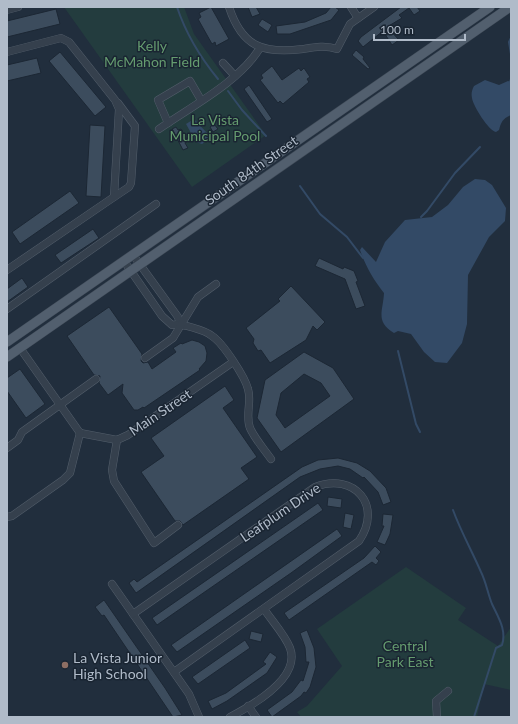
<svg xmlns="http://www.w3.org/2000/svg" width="518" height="724" viewBox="0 0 518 724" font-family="Lato,sans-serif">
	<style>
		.green { fill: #233c3e }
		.water { fill: #334a66 }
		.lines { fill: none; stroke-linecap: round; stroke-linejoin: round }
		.stream { stroke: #334a66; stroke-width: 2 }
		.building { fill: #3c4c5d; stroke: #1c2734; fill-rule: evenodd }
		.minor-casing { stroke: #535e6b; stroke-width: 8 }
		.major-casing { stroke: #3e4956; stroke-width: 10 }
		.minor { stroke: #35404d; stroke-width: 7 }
		.major { stroke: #525f6e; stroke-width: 9 }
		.education-dot { fill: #8d6e63; stroke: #1a2532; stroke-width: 1.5 }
		.labels { text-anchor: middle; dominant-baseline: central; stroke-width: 3; stroke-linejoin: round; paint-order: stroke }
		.park-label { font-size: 14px; fill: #659c6f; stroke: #1a2532 }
		.street-label { font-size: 14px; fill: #b0bbc9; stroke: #1a2532 }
		.poi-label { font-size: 14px; fill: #b0bbc9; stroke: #1a2532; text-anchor: start }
	</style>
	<rect width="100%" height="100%" fill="#212e3d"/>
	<g class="green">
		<path d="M 64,7 L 184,7 L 194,34 L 266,135 L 192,187 Z"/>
		<path d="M 406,567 L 466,608 L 458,620 L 498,646 L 511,627 L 511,690 L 484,684 L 477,717 L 301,717 L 297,712 L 307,706 L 342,666 L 317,629 Z"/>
	</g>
	<g class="water">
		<path d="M 485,80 L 499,85 L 508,81 L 511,82 L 511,115 C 503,118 501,122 499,130 L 496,132 C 489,131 473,106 472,98 C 471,93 472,90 474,86 Z"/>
		<path d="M 194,119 L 207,133 L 208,140 L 202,144 L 196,142 L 186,124 Z"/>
		<path d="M 475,179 L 485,180 L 492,185 L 506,208 L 505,221 L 489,237 L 468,275 L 467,324 L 462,343 L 447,363 L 435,362 L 424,352 L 411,334 L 398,331 L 394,333 C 375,321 383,312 384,293 C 373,279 366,267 360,250 L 362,247 L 376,262 L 385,242 L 405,220 L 432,217 L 448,205 L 463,187 Z"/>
	</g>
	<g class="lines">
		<g class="stream">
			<path d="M 177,7 C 186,34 200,57 218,79"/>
			<path d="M 511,38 L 509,42 L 511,54"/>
			<path d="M 510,82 L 511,79"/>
			<path d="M 228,91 L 242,110 L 266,136"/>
			<path d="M 300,186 L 320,214 L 347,237 L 363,258"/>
			<path d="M 421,217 L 427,211 L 455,173 L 480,147"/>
			<path d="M 398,351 L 416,424 L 420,432"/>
			<path d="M 453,510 C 461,532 472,551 481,572 C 486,582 488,594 492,604 C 498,617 507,630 502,645 L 496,648 L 474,717"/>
		</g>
	</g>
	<g class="building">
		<path d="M 211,7 L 229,39 L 216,46 L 215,42 L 212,44 L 198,19 L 201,17 L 199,13 Z"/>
		<path d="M 248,7 L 256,7 L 260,14 L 252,17 Z"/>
		<path d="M 331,7 L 335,7 L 339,10 L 331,20 L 290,34 L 277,34 L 276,26 L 305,22 L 326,13 Z"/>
		<path d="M 401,7 L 417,7 L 420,11 L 414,15 L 409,8 L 399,15 L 402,18 L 387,27 L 399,40 L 392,45 L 383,31 L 363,47 L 358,41 L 361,37 Z"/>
		<path d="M 56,9 L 60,24 L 7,37 L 7,21 Z"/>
		<path d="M 262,19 L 272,25 L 268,32 L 258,25 Z"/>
		<path d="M 356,50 L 364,57 L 363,59 L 370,68 L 368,69 L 352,55 Z"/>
		<path d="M 60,52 L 106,107 L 95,116 L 49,61 Z"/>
		<path d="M 37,58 L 41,73 L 7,81 L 7,65 Z"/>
		<path d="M 272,66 L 282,80 L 299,68 L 301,71 L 304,68 L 310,77 L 307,79 L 309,82 L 283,104 L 280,101 L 278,103 L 260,80 L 263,78 L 261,75 Z"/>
		<path d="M 249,85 L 272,119 L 267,122 L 244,89 Z"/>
		<path d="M 214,124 L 218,129 L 213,132 L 210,127 Z"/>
		<path d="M 90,125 L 105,126 L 101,197 L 86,196 Z"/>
		<path d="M 176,127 L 178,130 L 181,129 L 188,141 L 185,143 L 188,148 L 183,150 L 172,129 Z"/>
		<path d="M 70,191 L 79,203 L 20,244 L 12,232 Z"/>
		<path d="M 93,229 L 99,238 L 61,263 L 55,255 Z"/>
		<path d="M 319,258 L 343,269 L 344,267 L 354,271 L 358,281 L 356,282 L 365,306 L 356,309 L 345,279 L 315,266 Z"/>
		<path d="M 22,278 L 28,287 L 7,302 L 7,289 Z"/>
		<path d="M 291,286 L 325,322 L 317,330 L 313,326 L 306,340 L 270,363 L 261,350 L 258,351 L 253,343 L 254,339 L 246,328 L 280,301 L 278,299 Z"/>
		<path d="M 109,307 L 142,354 L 141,361 L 143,363 L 148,362 L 152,369 L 176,352 L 173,348 L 181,343 L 182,344 L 192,340 L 199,342 L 205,346 L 207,353 L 206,361 L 199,369 L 200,370 L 144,408 L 143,407 L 138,410 L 134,410 L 122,393 L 123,384 L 108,395 L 99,383 L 100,376 L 94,375 L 67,336 Z"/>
		<path d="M 304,352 L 333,368 L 354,399 L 281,452 L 257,418 L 265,380 ZM 304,374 L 321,383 L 330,396 L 285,428 L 276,415 L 281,393 Z"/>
		<path d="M 20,369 L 45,404 L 26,418 L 7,391 L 7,378 Z"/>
		<path d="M 225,386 L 234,400 L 223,408 L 257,457 L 241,468 L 249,479 L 183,525 L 180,521 L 175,521 L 141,472 L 164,456 L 151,438 Z"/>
		<path d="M 338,458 L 357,463 L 370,471 L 386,488 L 391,502 L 383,505 L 378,492 L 364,477 L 363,478 L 350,469 L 338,466 L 320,469 L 300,477 L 136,593 L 129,583 L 134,579 L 137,582 L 302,467 L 318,460 Z"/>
		<path d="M 328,497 L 342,499 L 341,508 L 327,506 Z"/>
		<path d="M 318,503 L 323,510 L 157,625 L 152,618 Z"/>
		<path d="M 345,513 L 354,515 L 351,529 L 343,527 Z"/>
		<path d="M 383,514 L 393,515 L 390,534 L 385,545 L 377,542 L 384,526 L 382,526 Z"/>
		<path d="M 337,529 L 342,536 L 291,573 L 177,652 L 171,645 Z"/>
		<path d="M 375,546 L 381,552 L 376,558 L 379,561 L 376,565 L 372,562 L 289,620 L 284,613 L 364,558 Z"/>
		<path d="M 104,600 L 165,688 L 182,715 L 173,717 L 104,615 L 102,616 L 95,607 Z"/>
		<path d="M 307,630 L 314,648 L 316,667 L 310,687 L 306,693 L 304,692 L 301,696 L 272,717 L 267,710 L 292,692 L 301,680 L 303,681 L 309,662 L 306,662 L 305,647 L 300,633 Z"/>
		<path d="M 251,631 L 263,634 L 261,642 L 249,639 Z"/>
		<path d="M 245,640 L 250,648 L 198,684 L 192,677 Z"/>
		<path d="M 270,652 L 277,657 L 267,673 L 227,701 L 212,709 L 208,701 L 226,693 L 266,664 L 263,662 Z"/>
	</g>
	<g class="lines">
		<g class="minor-casing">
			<g id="minor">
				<path d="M 229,7 C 242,47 263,54 303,49 C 315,47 326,45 337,49 L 350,24 L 374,7"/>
				<path d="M 351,7 L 358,18"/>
				<path d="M 7,10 L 18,7"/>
				<path d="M 7,52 L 61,38 L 69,42 L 115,100 L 119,109 L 114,197 L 7,270"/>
				<path d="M 223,63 L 235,76"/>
				<path d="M 168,123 L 158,100 L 190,81 L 201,100"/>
				<path d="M 159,129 C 192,106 239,82 260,48"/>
				<path d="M 114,197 L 129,187 L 131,183 L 135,126 L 118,103"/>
				<path d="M 133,255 L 178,317 L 180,324"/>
				<path d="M 124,261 L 162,316 L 172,325 C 180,323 205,330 212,336 C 223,343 245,377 248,389 C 252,402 245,415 250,428 C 255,439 264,449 271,459"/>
				<path d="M 7,309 L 156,204"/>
				<path d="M 20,348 L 80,433"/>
				<path d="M 145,358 L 173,338 L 198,297 L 216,284"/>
				<path d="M 80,433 L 117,440 L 128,435 L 233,362"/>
				<path d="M 117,440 L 112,470 L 114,481 L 154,543 L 178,525"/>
				<path d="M 7,448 L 18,440 L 22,432 L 96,379"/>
				<path d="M 7,517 L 12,516 L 63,480 L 70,473 L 80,433"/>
				<path d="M 112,584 L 189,694 L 199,717"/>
				<path d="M 133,614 L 315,487 C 355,472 383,506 359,541 L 174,672"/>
				<path d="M 248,706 L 256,717"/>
				<path d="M 230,717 C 253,705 301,678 290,648 C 285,635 272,621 264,609"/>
				<path d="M 437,717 L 436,701 L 448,691"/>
			</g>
		</g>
		<g class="major-casing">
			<g id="major">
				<path d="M 7,342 L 490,7"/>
				<path d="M 7,357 L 510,7"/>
			</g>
		</g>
		<use href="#minor" class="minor"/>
		<use href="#major" class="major"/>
	</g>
	<circle class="education-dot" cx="65" cy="665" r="4"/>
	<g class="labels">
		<g class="park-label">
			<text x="152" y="45">Kelly<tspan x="152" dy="16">McMahon Field</tspan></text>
			<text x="215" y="119">La Vista<tspan x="215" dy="16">Municipal Pool</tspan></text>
			<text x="405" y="645">Central<tspan x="405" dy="16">Park East</tspan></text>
		</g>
		<g class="street-label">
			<text transform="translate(251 170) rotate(-35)">South 84th Street</text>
			<text transform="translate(160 412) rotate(-34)">Main Street</text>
			<text transform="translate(280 512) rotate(-34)">Leafplum Drive</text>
		</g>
		<g class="poi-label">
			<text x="73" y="657">La Vista Junior<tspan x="73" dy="16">High School</tspan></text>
		</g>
	</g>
	<rect width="518" height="724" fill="none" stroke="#b0bbc9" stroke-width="16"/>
	<path d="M374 34v6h91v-6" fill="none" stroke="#b0bbc9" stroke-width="2"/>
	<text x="380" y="34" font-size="12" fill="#b0bbc9" stroke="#1a2532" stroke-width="3" paint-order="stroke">100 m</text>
</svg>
